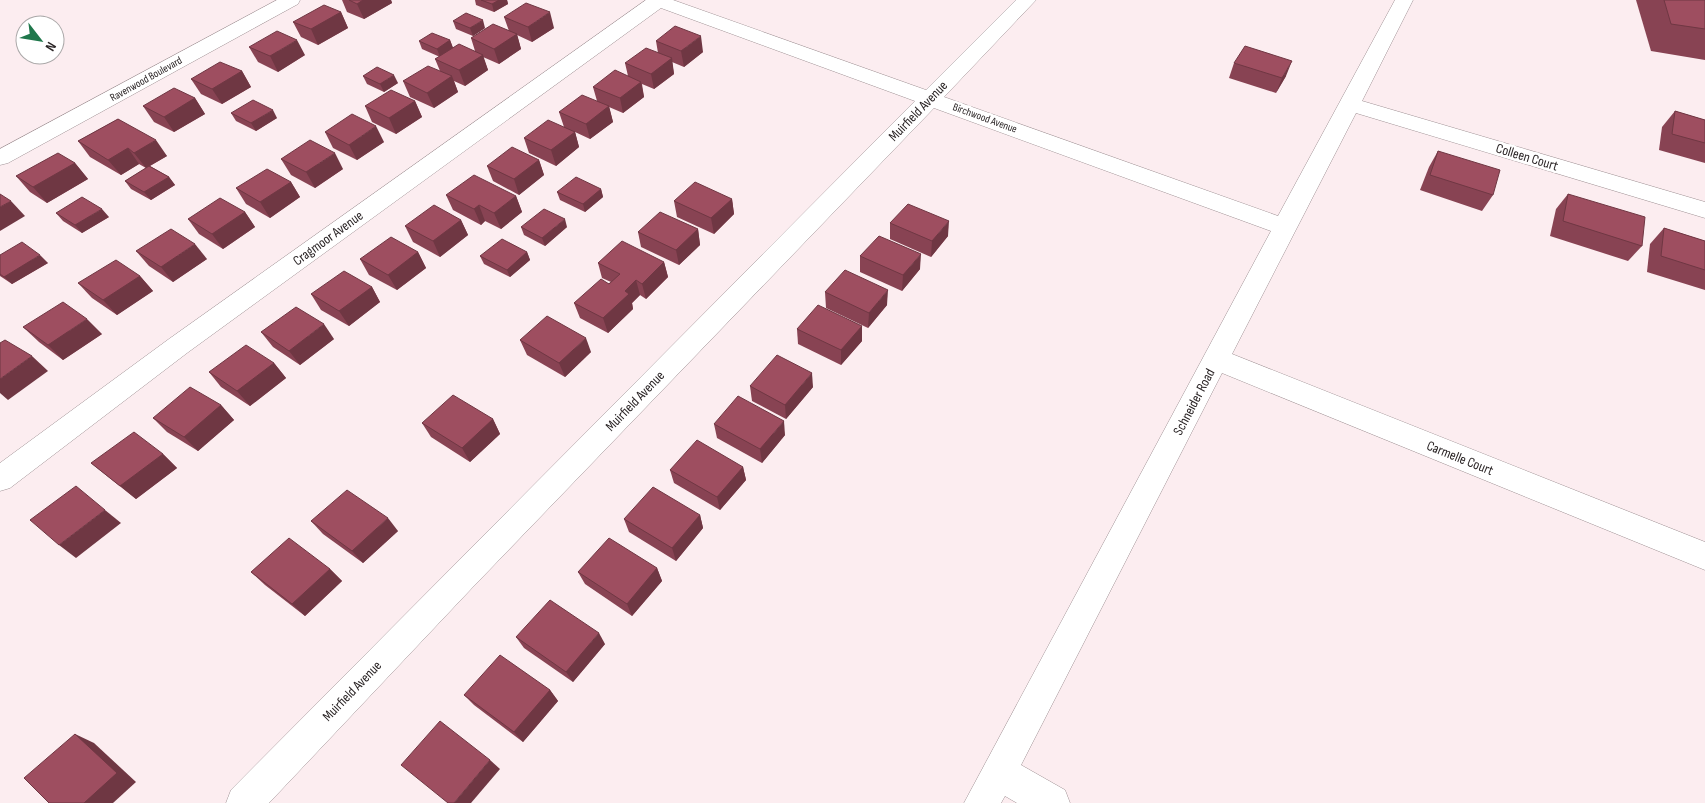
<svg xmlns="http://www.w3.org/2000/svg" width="1705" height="803" viewBox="0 0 1705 803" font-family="'Sofia Sans Condensed',sans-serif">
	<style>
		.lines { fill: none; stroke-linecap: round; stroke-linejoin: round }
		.minor-casing { stroke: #9f9194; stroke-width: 1 }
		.minor { fill: #fff; fill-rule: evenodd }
		.wall { fill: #884353 }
		.shaded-wall { fill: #6f3743 }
		.building { fill: #9e4e60; stroke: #6f3743 }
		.labels { text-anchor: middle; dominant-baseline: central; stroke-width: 5; stroke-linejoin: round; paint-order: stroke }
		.far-street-label { font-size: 11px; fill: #2b2526; stroke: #fff }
		.street-label { font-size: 14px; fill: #2b2526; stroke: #fff }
	</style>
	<rect width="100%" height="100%" fill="#fcedf0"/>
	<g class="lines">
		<g class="minor-casing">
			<g id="minor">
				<path d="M 277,0 L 300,0 L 298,4 L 8,163 L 0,165 L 0,149 Z"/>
				<path d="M 646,0 L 673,0 L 926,90 L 1016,0 L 1036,0 L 944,97 L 1278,216 L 1395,0 L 1413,0 L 1362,101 L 1705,202 L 1705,218 L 1356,113 L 1232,354 L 1705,542 L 1705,570 L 1222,373 L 1021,765 L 1065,790 L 1070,803 L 1017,803 L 1005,796 L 1001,803 L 964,803 L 1271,231 L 934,108 L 472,588 L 269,803 L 226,803 L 231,790 L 915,101 L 661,8 L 187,353 L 10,488 L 0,491 L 0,463 L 169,339 Z"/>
			</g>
		</g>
		<use href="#minor" class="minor"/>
	</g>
	<g class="wall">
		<path d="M 342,0 L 391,0 L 392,3 L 364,19 L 347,12 Z"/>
		<path d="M 475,0 L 507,0 L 508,4 L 494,12 L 476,5 Z"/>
		<path d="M 1636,0 L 1705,0 L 1705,60 L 1651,51 Z"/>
		<path d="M 341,12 L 348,28 L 318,45 L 301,37 L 293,22 Z"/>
		<path d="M 504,17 L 554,28 L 532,42 L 517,35 L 521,49 L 499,64 L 483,57 L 488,70 L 465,86 L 454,81 L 458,92 L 434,108 L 410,97 L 403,81 L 440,71 L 435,59 L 440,57 L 422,49 L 419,41 L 450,40 L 453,48 L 475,51 L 471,38 L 509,31 Z"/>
		<path d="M 453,21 L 485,28 L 473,36 L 456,29 Z"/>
		<path d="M 656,41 L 703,52 L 684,67 L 672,62 L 674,74 L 654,89 L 642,84 L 644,97 L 623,113 L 609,107 L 613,122 L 590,139 L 575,132 L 579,147 L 556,166 L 529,153 L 524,138 L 564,127 L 559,112 L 597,101 L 593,87 L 628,76 L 625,63 L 658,53 Z"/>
		<path d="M 249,47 L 305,55 L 278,72 L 258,62 Z"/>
		<path d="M 1234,63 L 1286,76 L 1276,93 L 1229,78 Z"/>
		<path d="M 242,71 L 251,87 L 222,104 L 201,94 L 191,79 Z"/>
		<path d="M 363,76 L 398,83 L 384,92 L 367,84 Z"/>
		<path d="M 195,98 L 205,114 L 174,132 L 154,122 L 143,106 Z"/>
		<path d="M 415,101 L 422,117 L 396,134 L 372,122 L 365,106 Z"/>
		<path d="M 1675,111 L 1705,120 L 1705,163 L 1659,150 L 1662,127 Z"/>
		<path d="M 231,113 L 277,118 L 256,131 L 236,121 Z"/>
		<path d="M 118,119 L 167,156 L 150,166 L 169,177 L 175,185 L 151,200 L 131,189 L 125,181 L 146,168 L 139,164 L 121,175 L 90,157 L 78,141 Z"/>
		<path d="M 325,132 L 384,142 L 357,160 L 333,148 Z"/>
		<path d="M 1438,151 L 1493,195 L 1482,211 L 1420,190 L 1429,167 Z"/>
		<path d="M 281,159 L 343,169 L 315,188 L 291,175 Z"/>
		<path d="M 539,160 L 544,175 L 519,195 L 493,181 L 487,166 Z"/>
		<path d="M 75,163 L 88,179 L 47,203 L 30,192 L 16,176 Z"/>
		<path d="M 291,182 L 300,197 L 270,218 L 246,204 L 236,188 Z"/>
		<path d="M 601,189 L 603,197 L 585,212 L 560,200 L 557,192 Z"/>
		<path d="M 1568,194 L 1642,246 L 1628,261 L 1550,236 L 1556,209 Z"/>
		<path d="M 446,195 L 516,196 L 522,212 L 501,229 L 485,221 L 481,225 L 453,210 Z"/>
		<path d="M 732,199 L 734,214 L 714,234 L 677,217 L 674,201 Z"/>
		<path d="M 245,212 L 255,227 L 223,249 L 199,234 L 188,219 Z"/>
		<path d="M 56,213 L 109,217 L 82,233 L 63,221 Z"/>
		<path d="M 461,220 L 468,235 L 440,257 L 413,242 L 405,226 Z"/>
		<path d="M 890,223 L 948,236 L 931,257 L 890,239 Z"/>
		<path d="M 521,227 L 567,227 L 545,246 L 524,235 Z"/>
		<path d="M 1664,228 L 1705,241 L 1705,290 L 1647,272 L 1650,244 Z"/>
		<path d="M 698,229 L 700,245 L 679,265 L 641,247 L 638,232 Z"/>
		<path d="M 136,251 L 207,259 L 173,282 L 149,266 Z"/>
		<path d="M 418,252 L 426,268 L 397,290 L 369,275 L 360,259 Z"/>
		<path d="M 527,252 L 530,260 L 510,277 L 484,264 L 480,256 Z"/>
		<path d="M 0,255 L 48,263 L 12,284 L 0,276 Z"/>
		<path d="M 860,256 L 920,269 L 902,291 L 860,272 Z"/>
		<path d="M 664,262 L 668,277 L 646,299 L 640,295 L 632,303 L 633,309 L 608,333 L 580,318 L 574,303 L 611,282 L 602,278 L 598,263 Z"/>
		<path d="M 140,276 L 153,291 L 117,315 L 92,298 L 78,283 Z"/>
		<path d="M 372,287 L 380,302 L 349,326 L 321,310 L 311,294 Z"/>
		<path d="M 825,292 L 887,305 L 868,328 L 826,308 Z"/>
		<path d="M 862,326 L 862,341 L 841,365 L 798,344 L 797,329 Z"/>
		<path d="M 23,327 L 102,334 L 63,360 L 39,342 Z"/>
		<path d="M 261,332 L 334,339 L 300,365 L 273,347 Z"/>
		<path d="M 520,340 L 591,352 L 565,377 L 527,355 Z"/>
		<path d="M 274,363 L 286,378 L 250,406 L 221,387 L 209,372 Z"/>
		<path d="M 750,386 L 813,387 L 786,419 L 752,401 Z"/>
		<path d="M 221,405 L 234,420 L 198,451 L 167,432 L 153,418 Z"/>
		<path d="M 493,419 L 500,434 L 470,462 L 431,437 L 422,423 Z"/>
		<path d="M 714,424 L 785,435 L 762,463 L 717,438 Z"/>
		<path d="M 163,454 L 177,468 L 136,499 L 91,463 Z"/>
		<path d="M 743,467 L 746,480 L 720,510 L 674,483 L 670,470 Z"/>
		<path d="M 700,515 L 703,528 L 676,561 L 629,532 L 624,519 Z"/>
		<path d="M 311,521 L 398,531 L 363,563 L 323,534 Z"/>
		<path d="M 657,568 L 662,581 L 632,616 L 585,584 L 578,572 Z"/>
		<path d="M 330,569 L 342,581 L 305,616 L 265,585 L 251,572 Z"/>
		<path d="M 516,637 L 605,644 L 573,682 L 524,648 Z"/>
		<path d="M 550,690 L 558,701 L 523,742 L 474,705 L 464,695 Z"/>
	</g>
	<g class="shaded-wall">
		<path d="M 363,0 L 391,0 L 392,3 L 364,19 L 357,4 Z"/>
		<path d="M 499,0 L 507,0 L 508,4 L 494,12 L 492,4 Z"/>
		<path d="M 341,12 L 348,28 L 318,45 L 311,29 Z"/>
		<path d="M 550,12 L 554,28 L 532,42 L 528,27 Z"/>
		<path d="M 483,20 L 485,28 L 473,36 L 470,28 Z"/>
		<path d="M 517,34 L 521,49 L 499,64 L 494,49 Z"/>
		<path d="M 701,36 L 703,52 L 684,67 L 681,51 Z"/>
		<path d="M 297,40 L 305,55 L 278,72 L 270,56 Z"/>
		<path d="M 450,40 L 453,48 L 440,57 L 437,49 Z"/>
		<path d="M 483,55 L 488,70 L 465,86 L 459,70 Z"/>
		<path d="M 672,58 L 674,74 L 654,89 L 651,74 Z"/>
		<path d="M 1292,61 L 1286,76 L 1276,93 L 1282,78 Z"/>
		<path d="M 242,71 L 251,87 L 222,104 L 212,89 Z"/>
		<path d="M 394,75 L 398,83 L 384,92 L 380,84 Z"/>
		<path d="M 452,76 L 458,92 L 434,108 L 427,93 Z"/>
		<path d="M 641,82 L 644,97 L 623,113 L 620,98 Z"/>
		<path d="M 195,98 L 205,114 L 174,132 L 164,117 Z"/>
		<path d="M 415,101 L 422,117 L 396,134 L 389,118 Z"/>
		<path d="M 609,106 L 613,122 L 590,139 L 586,124 Z"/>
		<path d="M 273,110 L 277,118 L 256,131 L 251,123 Z"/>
		<path d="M 376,126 L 384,142 L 357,160 L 349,145 Z"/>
		<path d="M 575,132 L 579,147 L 556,166 L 551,150 Z"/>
		<path d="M 156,140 L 167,156 L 146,168 L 134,153 Z"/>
		<path d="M 128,148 L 139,164 L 121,175 L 108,160 Z"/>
		<path d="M 335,153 L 343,169 L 315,188 L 306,172 Z"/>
		<path d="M 539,160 L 544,175 L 519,195 L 514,179 Z"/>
		<path d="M 75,163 L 88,179 L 47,203 L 33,187 Z"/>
		<path d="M 169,177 L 175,185 L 151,200 L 144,192 Z"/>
		<path d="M 291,182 L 300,197 L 270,218 L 260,202 Z"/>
		<path d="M 601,189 L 603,197 L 585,212 L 583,204 Z"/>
		<path d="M 516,196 L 522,212 L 501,229 L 494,213 Z"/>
		<path d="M 732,199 L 734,214 L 714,234 L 711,218 Z"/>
		<path d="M 11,201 L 25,216 L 0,231 L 0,207 Z"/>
		<path d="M 479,205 L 485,221 L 481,225 L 474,209 Z"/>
		<path d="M 102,209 L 109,217 L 82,233 L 75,225 Z"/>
		<path d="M 245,212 L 255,227 L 223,249 L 212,234 Z"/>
		<path d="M 565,219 L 567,227 L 545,246 L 542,238 Z"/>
		<path d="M 461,220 L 468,235 L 440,257 L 433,241 Z"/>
		<path d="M 949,221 L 948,236 L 931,257 L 932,241 Z"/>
		<path d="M 698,229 L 700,245 L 679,265 L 676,250 Z"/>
		<path d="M 195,244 L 207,259 L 173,282 L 161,267 Z"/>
		<path d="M 418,252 L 426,268 L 397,290 L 388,275 Z"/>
		<path d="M 527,252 L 530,260 L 510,277 L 507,270 Z"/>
		<path d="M 921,254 L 920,269 L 902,291 L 903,275 Z"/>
		<path d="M 40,255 L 48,263 L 12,284 L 4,277 Z"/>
		<path d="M 664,262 L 668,277 L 646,299 L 642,284 Z"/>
		<path d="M 140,276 L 153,291 L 117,315 L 103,300 Z"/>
		<path d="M 636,280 L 640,295 L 632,303 L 633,309 L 608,333 L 603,318 L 625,291 Z"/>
		<path d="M 372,287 L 380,302 L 349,326 L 339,311 Z"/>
		<path d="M 888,290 L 887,305 L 868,328 L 869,313 Z"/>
		<path d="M 87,319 L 102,334 L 63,360 L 48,345 Z"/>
		<path d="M 324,324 L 334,339 L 300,365 L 289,351 Z"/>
		<path d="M 862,326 L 862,341 L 841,365 L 841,350 Z"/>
		<path d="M 586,338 L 591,352 L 565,377 L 559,363 Z"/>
		<path d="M 32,356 L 48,371 L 8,400 L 0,393 L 0,379 Z"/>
		<path d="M 274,363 L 286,378 L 250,406 L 237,391 Z"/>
		<path d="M 812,373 L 813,387 L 786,419 L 785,405 Z"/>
		<path d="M 221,405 L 234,420 L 198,451 L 184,437 Z"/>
		<path d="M 493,419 L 500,434 L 470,462 L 462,448 Z"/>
		<path d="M 784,421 L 785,435 L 762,463 L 760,449 Z"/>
		<path d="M 163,454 L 177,468 L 136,499 L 120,486 Z"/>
		<path d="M 743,467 L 746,480 L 720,510 L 717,497 Z"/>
		<path d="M 105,510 L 121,523 L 76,558 L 59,545 Z"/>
		<path d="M 700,515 L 703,528 L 676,561 L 672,548 Z"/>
		<path d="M 388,518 L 398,531 L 363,563 L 352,551 Z"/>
		<path d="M 657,568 L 662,581 L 632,616 L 627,604 Z"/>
		<path d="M 330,569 L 342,581 L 305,616 L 292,604 Z"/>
		<path d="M 599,633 L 605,644 L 573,682 L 566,672 Z"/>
		<path d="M 550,690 L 558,701 L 523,742 L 514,732 Z"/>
		<path d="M 75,734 L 94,743 L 136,782 L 113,803 L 84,803 Z"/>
		<path d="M 490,760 L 500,769 L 471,803 L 454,803 Z"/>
	</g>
	<g class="building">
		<path d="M 349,0 L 363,0 L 357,4 Z"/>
		<path d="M 481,0 L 499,0 L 492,4 Z"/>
		<path d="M 1664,0 L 1705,0 L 1705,29 L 1671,24 Z"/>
		<path d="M 526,3 L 550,12 L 528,27 L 504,17 Z"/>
		<path d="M 324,5 L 341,12 L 311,29 L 293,22 Z"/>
		<path d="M 466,13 L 483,20 L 470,28 L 453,21 Z"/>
		<path d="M 493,24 L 517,34 L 494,49 L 471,38 Z"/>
		<path d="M 675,26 L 701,36 L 681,51 L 656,41 Z"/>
		<path d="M 277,31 L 297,40 L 270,56 L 249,47 Z"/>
		<path d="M 432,33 L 450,40 L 437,49 L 419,41 Z"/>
		<path d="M 459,44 L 483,55 L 459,70 L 435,59 Z"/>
		<path d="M 1245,46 L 1292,61 L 1282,78 L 1234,63 Z"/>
		<path d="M 646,48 L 672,58 L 651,74 L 625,63 Z"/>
		<path d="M 220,62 L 242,71 L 212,89 L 191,79 Z"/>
		<path d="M 428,66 L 452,76 L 427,93 L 403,81 Z"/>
		<path d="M 377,67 L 394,75 L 380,84 L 363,76 Z"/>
		<path d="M 615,70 L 641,82 L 620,98 L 593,87 Z"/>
		<path d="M 174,88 L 195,98 L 164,117 L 143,106 Z"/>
		<path d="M 391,90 L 415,101 L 389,118 L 365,106 Z"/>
		<path d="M 582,95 L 609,106 L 586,124 L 559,112 Z"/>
		<path d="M 253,100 L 273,110 L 251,123 L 231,113 Z"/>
		<path d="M 1675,111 L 1705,120 L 1705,143 L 1672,134 Z"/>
		<path d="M 352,114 L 376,126 L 349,145 L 325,132 Z"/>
		<path d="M 118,119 L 156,140 L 134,153 L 128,148 L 108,160 L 78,141 Z"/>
		<path d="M 548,120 L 575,132 L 551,150 L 524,138 Z"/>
		<path d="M 310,140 L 335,153 L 306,172 L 281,159 Z"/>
		<path d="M 512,147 L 539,160 L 514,179 L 487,166 Z"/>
		<path d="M 1438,151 L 1500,170 L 1493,195 L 1430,175 Z"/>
		<path d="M 58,153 L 75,163 L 33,187 L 16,176 Z"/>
		<path d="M 149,166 L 169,177 L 144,192 L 125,181 Z"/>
		<path d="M 267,169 L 291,182 L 260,202 L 236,188 Z"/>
		<path d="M 474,175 L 516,196 L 494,213 L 479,205 L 474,209 L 446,195 Z"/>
		<path d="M 576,177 L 601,189 L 583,204 L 557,192 Z"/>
		<path d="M 695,182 L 732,199 L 711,218 L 674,201 Z"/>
		<path d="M 0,194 L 11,201 L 0,207 Z"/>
		<path d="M 1568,194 L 1645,217 L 1642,246 L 1563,221 Z"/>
		<path d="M 82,197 L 102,209 L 75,225 L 56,213 Z"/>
		<path d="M 220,198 L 245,212 L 212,234 L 188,219 Z"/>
		<path d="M 908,204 L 949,221 L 932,241 L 890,223 Z"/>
		<path d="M 434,205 L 461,220 L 433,241 L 405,226 Z"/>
		<path d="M 544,209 L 565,219 L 542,238 L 521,227 Z"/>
		<path d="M 660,212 L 698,229 L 676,250 L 638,232 Z"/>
		<path d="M 1664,228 L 1705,241 L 1705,270 L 1661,256 Z"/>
		<path d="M 171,229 L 195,244 L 161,267 L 136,251 Z"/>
		<path d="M 879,236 L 921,254 L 903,275 L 860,256 Z"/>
		<path d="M 391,237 L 418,252 L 388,275 L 360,259 Z"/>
		<path d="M 502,239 L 527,252 L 507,270 L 480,256 Z"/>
		<path d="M 622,241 L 664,262 L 642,284 L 636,280 L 625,291 L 629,294 L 603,318 L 574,303 L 601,279 L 609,284 L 620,274 L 598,263 Z"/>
		<path d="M 22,242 L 40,255 L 4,277 L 0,274 L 0,255 Z"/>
		<path d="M 116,260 L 140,276 L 103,300 L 78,283 Z"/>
		<path d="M 845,270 L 888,290 L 869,313 L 825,292 Z"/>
		<path d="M 344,271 L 372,287 L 339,311 L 311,294 Z"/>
		<path d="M 63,302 L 87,319 L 48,345 L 23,327 Z"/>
		<path d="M 818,305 L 862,326 L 841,350 L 797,329 Z"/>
		<path d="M 296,307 L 324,324 L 289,351 L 261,332 Z"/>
		<path d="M 547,316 L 586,338 L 559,363 L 520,340 Z"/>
		<path d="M 5,340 L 32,356 L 0,379 L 0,343 Z"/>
		<path d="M 246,345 L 274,363 L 237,391 L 209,372 Z"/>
		<path d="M 777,355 L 812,373 L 785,405 L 750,386 Z"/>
		<path d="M 190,387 L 221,405 L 184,437 L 153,418 Z"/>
		<path d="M 453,395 L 493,419 L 462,448 L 422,423 Z"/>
		<path d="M 738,396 L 784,421 L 760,449 L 714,424 Z"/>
		<path d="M 134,432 L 163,454 L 120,486 L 91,463 Z"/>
		<path d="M 697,440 L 743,467 L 717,497 L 670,470 Z"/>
		<path d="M 76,486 L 105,510 L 59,545 L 30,520 Z"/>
		<path d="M 653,487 L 700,515 L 672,548 L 624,519 Z"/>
		<path d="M 347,490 L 388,518 L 352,551 L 311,521 Z"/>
		<path d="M 289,538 L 330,569 L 292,604 L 251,572 Z"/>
		<path d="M 609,538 L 657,568 L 627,604 L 578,572 Z"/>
		<path d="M 550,600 L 599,633 L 566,672 L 516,637 Z"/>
		<path d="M 500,655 L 550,690 L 514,732 L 464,695 Z"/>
		<path d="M 440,721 L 490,760 L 454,803 L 448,803 L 401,765 Z"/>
		<path d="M 75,734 L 117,773 L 84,803 L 49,803 L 24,778 Z"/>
	</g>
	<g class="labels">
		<g class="far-street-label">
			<text transform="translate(146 79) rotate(-29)">Ravenwood Boulevard</text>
			<text transform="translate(985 118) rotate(20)">Birchwood Avenue</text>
		</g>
		<g class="street-label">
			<text transform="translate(918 111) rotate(-46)">Muirfield Avenue</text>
			<text transform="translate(1527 157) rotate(17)">Colleen Court</text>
			<text transform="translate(328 238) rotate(-36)">Cragmoor Avenue</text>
			<text transform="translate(635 401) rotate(-46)">Muirfield Avenue</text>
			<text transform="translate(1194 402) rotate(-62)">Schneider Road</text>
			<text transform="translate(1460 458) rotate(22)">Carmelle Court</text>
			<text transform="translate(352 691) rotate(-46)">Muirfield Avenue</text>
		</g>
	</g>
	<g transform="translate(40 40) rotate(121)"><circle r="24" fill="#ffffff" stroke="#aaa8a8"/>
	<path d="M0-4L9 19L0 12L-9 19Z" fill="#1f774b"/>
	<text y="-8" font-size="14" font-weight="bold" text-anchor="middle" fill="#2b2526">N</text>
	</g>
</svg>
